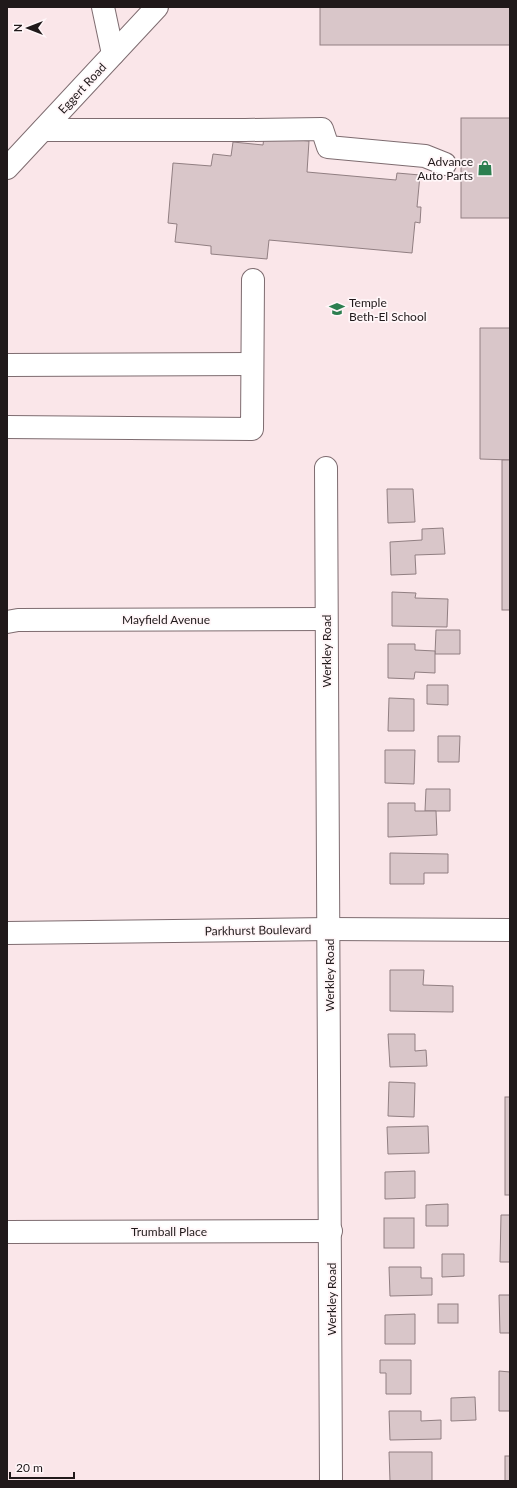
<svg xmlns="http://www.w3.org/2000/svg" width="517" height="1488" viewBox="0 0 517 1488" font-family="Lato,sans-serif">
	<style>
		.building { fill: #d9c6c9; stroke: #917f82 }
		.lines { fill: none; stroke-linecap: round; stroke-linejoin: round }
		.minor-casing { stroke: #7e6c70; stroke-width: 24 }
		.minor { stroke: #fff; stroke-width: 22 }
		.labels { text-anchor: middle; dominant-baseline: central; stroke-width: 3.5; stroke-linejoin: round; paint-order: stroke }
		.street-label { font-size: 12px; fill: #20191a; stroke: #fff6f8 }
		.poi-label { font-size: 12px; fill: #20191a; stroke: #fff6f8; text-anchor: end }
	</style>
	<rect width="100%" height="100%" fill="#fae6e9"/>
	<g class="building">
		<rect x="320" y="7" width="190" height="38"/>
		<rect x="461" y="118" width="49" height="100"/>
		<path d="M 264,137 L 309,141 L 307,172 L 396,180 L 397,173 L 420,175 L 417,207 L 421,207 L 420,223 L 415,222 L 412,253 L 269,240 L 267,259 L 211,254 L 211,246 L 175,242 L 177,224 L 168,223 L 173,163 L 211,166 L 213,154 L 231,156 L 233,142 L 263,145 Z"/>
		<path d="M 480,328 L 510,328 L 510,460 L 480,459 Z"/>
		<rect x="502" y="460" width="8" height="150"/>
		<path d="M 387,489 L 413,489 L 415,522 L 388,523 Z"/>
		<path d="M 443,528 L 445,554 L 415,555 L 416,574 L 391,575 L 390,542 L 422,540 L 422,529 Z"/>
		<path d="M 392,592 L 416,593 L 415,598 L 448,599 L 447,627 L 392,626 Z"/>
		<path d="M 436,630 L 460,630 L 460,654 L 435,654 Z"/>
		<path d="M 388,644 L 415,644 L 415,650 L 435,651 L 435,673 L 415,672 L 414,679 L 388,678 Z"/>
		<path d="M 427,685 L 448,685 L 448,705 L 427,704 Z"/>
		<path d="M 389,698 L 414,699 L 414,731 L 388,731 Z"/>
		<path d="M 438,736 L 460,736 L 459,762 L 438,762 Z"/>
		<path d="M 385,750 L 415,750 L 414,784 L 385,783 Z"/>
		<path d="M 426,789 L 450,789 L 450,811 L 425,811 Z"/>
		<path d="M 388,803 L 415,803 L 415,811 L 436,811 L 437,835 L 388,837 Z"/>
		<path d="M 390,853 L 448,854 L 448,873 L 424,873 L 424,884 L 390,884 Z"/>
		<path d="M 390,970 L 424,970 L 423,985 L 453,986 L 453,1012 L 390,1011 Z"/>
		<path d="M 388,1034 L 415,1034 L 415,1051 L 426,1050 L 427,1066 L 390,1067 Z"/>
		<path d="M 389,1082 L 415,1083 L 414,1117 L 388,1116 Z"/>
		<rect x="505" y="1097" width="5" height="98"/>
		<path d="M 428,1126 L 429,1153 L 388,1154 L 387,1127 Z"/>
		<path d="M 415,1171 L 415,1198 L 385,1199 L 385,1172 Z"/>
		<path d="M 448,1204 L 448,1226 L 426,1226 L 426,1205 Z"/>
		<path d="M 501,1215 L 510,1215 L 510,1262 L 500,1262 Z"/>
		<rect x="384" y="1218" width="30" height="30"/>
		<path d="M 442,1254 L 464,1254 L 464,1276 L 442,1277 Z"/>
		<path d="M 389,1267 L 421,1267 L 421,1278 L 432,1278 L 432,1295 L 390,1296 Z"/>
		<path d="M 499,1295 L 510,1295 L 510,1333 L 500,1333 Z"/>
		<rect x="438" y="1304" width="20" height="19"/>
		<path d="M 415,1314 L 415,1344 L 385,1344 L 385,1315 Z"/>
		<path d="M 380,1360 L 411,1360 L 411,1394 L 386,1394 L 386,1373 L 380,1373 Z"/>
		<path d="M 499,1371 L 510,1372 L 510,1411 L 499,1411 Z"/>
		<path d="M 475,1397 L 476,1420 L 451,1421 L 451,1398 Z"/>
		<path d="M 389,1411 L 421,1411 L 421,1421 L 441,1420 L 441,1439 L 390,1440 Z"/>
		<path d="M 389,1452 L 432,1452 L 432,1481 L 390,1481 Z"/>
		<rect x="505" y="1456" width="5" height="25"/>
	</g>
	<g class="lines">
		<g class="minor-casing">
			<g id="minor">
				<path d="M 103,7 L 113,54"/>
				<path d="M 43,130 L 245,130 L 322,129 L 328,147 L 425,156 L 445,164"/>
				<path d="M 7,168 L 157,7"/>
				<path d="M 7,365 L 252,364"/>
				<path d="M 7,427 L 252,429 L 253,280"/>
				<path d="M 326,468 L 331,1481"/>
				<path d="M 7,622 L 18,620 L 326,619"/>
				<path d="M 7,933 L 329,929 L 510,930"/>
				<path d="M 7,1232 L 331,1231"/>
			</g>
		</g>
		<use href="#minor" class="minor"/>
	</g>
	<defs>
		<g id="shop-bare" transform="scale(1.2)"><path d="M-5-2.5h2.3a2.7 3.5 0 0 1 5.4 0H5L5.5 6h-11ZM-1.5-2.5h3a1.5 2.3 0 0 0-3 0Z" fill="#2c7e4f" stroke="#fff6f8" stroke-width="2.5" paint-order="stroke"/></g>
		<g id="school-bare" transform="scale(1.2)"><path d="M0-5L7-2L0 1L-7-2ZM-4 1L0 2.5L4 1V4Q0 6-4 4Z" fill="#2c7e4f" stroke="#fff6f8" stroke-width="2.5" paint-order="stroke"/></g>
	</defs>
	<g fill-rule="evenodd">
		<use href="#shop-bare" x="485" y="168"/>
		<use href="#school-bare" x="337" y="309"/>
	</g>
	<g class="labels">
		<g class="street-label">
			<text transform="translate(82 88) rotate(-47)">Eggert Road</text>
			<text x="166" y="619">Mayfield Avenue</text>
			<text transform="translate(326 651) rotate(-90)">Werkley Road</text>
			<text transform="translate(258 930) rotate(-1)">Parkhurst Boulevard</text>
			<text transform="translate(329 975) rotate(-90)">Werkley Road</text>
			<text x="169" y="1231">Trumball Place</text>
			<text transform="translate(331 1299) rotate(-90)">Werkley Road</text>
		</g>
		<g class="poi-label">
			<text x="473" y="161">Advance<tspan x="473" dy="14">Auto Parts</tspan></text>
			<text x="349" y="302" text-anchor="start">Temple<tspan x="349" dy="14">Beth-El School</tspan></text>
		</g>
	</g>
	<rect width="517" height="1488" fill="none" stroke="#20191a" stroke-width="16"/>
	<g transform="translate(28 28) rotate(270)" stroke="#fff6f8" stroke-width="3" paint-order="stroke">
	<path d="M0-3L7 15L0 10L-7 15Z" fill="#20191a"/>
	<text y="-6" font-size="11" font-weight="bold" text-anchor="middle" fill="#20191a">N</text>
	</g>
	<path d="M10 1472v6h64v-6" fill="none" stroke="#20191a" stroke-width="2"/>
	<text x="16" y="1472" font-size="12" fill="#20191a" stroke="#fff6f8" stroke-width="3" paint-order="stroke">20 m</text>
</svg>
